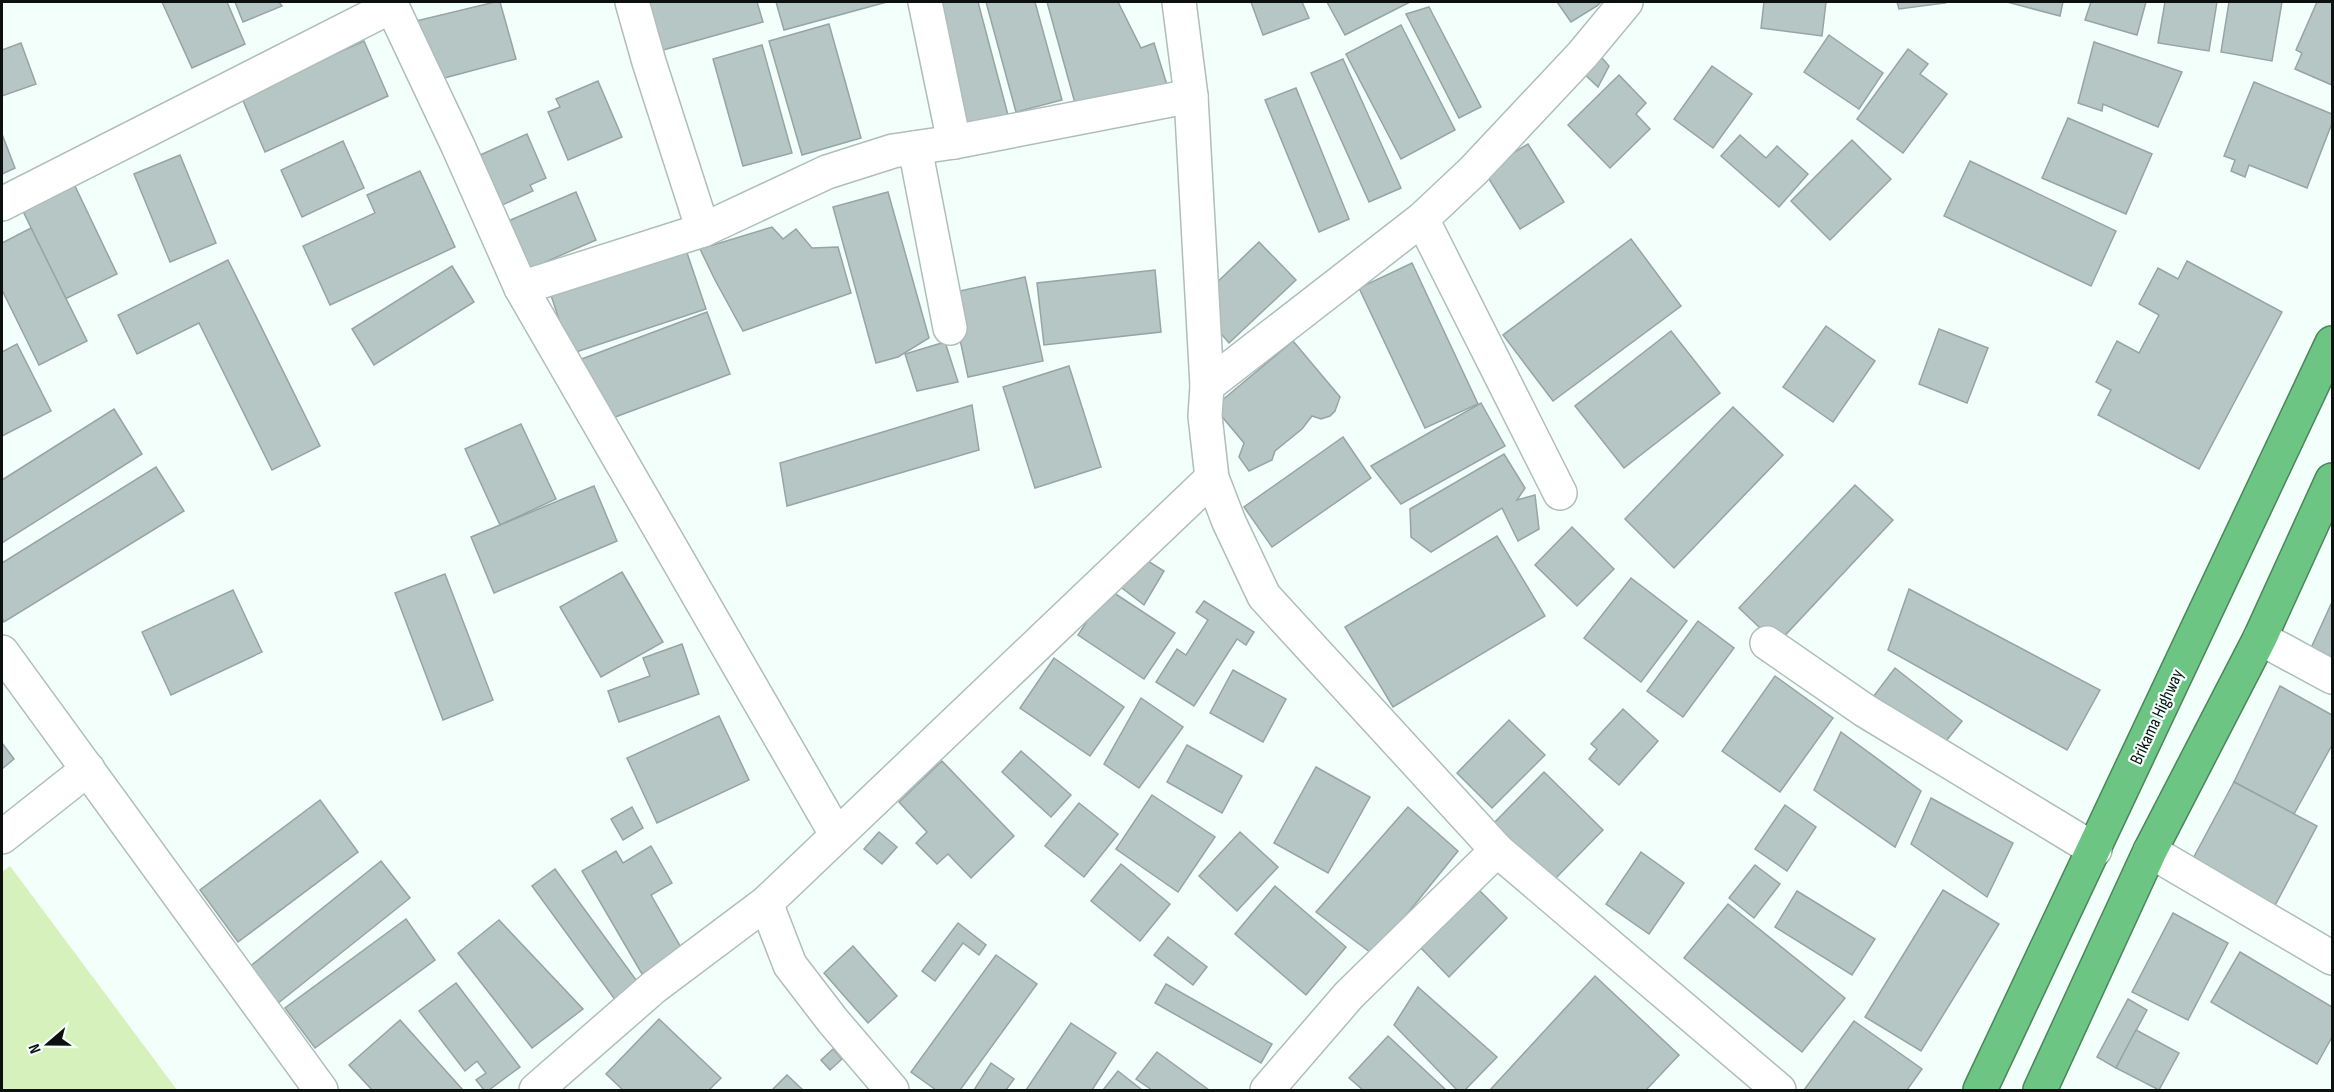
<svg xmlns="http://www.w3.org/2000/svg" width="2334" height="1092" viewBox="0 0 2334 1092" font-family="'Sofia Sans Condensed',sans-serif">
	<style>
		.green { fill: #d6f1bc }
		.building { fill: #b6c6c5; stroke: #96a5a4; stroke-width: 1.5 }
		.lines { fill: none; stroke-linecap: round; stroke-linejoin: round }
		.street-casing { stroke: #afbeb9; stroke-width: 36 }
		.highway-casing { stroke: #4b865b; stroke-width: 36 }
		.street { stroke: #fff; stroke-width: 33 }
		.highway { stroke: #6dc584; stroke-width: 33 }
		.labels { text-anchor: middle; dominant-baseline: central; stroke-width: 4.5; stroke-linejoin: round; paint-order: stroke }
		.street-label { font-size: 18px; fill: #0c1110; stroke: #f3fffa }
	</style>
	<rect width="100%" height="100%" fill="#f3fffa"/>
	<path class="green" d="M 10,866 L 177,1090 L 2,1090 L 2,872 Z"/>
	<g class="building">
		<path d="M 162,2 L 227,2 L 245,44 L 192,68 Z"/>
		<path d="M 235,2 L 279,2 L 282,6 L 243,22 Z"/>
		<path d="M 495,2 L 500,2 L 516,59 L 433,81 L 416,21 Z"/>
		<path d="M 649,2 L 757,2 L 763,22 L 663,50 Z"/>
		<path d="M 776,2 L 887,2 L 784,30 Z"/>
		<path d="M 931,2 L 978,2 L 1008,115 L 964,126 Z"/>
		<path d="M 986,2 L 1035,2 L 1062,100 L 1016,112 Z"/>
		<path d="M 1047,2 L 1118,2 L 1141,48 L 1154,43 L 1167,85 L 1078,114 Z"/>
		<path d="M 1251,2 L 1302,2 L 1309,18 L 1263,35 Z"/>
		<path d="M 1327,2 L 1410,2 L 1345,35 Z"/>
		<path d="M 1557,2 L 1601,2 L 1597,6 L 1571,22 Z"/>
		<path d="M 1764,2 L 1826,2 L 1822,36 L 1761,28 Z"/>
		<path d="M 1897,2 L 1944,2 L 1945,3 L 1899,9 Z"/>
		<path d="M 2007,2 L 2063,2 L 2060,16 Z"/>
		<path d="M 2091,2 L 2146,2 L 2137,35 L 2085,20 Z"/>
		<path d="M 2165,2 L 2217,2 L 2209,51 L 2158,43 Z"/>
		<path d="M 2229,2 L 2282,2 L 2272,61 L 2221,52 Z"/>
		<path d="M 2317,2 L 2332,2 L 2332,85 L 2295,69 L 2302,53 L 2296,50 Z"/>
		<path d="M 1429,7 L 1481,107 L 1459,118 L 1406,14 Z"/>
		<path d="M 829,24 L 861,138 L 802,155 L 769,41 Z"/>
		<path d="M 1401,25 L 1455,130 L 1401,159 L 1346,54 Z"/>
		<path d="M 1829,35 L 1883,73 L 1859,109 L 1804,72 Z"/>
		<path d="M 364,41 L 388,96 L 265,152 L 241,96 Z"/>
		<path d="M 2094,42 L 2182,72 L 2158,127 L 2103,104 L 2102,111 L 2078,103 Z"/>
		<path d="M 21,43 L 36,84 L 2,96 L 2,50 Z"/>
		<path d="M 762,45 L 792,153 L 743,166 L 713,59 Z"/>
		<path d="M 1908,49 L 1928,64 L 1920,74 L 1947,94 L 1903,153 L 1857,119 Z"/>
		<path d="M 1596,51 L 1609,66 L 1598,87 L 1579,69 Z"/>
		<path d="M 1343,59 L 1401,188 L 1369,202 L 1311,73 Z"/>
		<path d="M 1712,66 L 1752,94 L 1713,148 L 1674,119 Z"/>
		<path d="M 1619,75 L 1646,103 L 1636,114 L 1650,129 L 1610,168 L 1568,125 Z"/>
		<path d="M 598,81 L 622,137 L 568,160 L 548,112 L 560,107 L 556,99 Z"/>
		<path d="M 2254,82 L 2332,114 L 2332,123 L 2307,188 L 2249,165 L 2245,177 L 2231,171 L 2235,160 L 2224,156 Z"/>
		<path d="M 1296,88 L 1349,219 L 1319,232 L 1265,100 Z"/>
		<path d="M 2068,118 L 2152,154 L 2126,214 L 2042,178 Z"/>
		<path d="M 2,134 L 15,168 L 2,174 Z"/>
		<path d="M 527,134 L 546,178 L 530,185 L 533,191 L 489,211 L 467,161 Z"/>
		<path d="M 1740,135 L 1766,158 L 1777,146 L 1808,174 L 1779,207 L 1721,156 Z"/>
		<path d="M 1852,140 L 1891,179 L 1830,240 L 1791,201 Z"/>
		<path d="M 343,141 L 364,188 L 302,217 L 281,170 Z"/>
		<path d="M 1528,144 L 1564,202 L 1520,229 L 1484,171 Z"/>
		<path d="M 180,155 L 216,243 L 170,262 L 134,174 Z"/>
		<path d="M 1970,161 L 2116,231 L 2091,286 L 1944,216 Z"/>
		<path d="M 420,171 L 455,247 L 330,305 L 303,246 L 375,213 L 367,195 Z"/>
		<path d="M 75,186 L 117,274 L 65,299 L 23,211 Z"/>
		<path d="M 576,192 L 596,240 L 520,273 L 499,225 Z"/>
		<path d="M 888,192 L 929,338 L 898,357 L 876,363 L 833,207 Z"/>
		<path d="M 772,227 L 783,239 L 796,229 L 812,248 L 838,247 L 851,293 L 743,331 L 715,280 L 700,249 Z"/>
		<path d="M 31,228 L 87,341 L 39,365 L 2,290 L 2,243 Z"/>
		<path d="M 1631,239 L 1681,306 L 1553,401 L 1503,335 Z"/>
		<path d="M 1259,242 L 1296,280 L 1229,343 L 1210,321 L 1206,293 Z"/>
		<path d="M 685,247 L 706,309 L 570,354 L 550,292 Z"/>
		<path d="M 228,260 L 320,446 L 272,470 L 199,323 L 137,354 L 118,315 Z"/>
		<path d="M 2187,261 L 2282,312 L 2199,469 L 2098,415 L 2111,390 L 2096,382 L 2117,341 L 2139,353 L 2159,315 L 2139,304 L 2158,268 L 2178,279 Z"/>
		<path d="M 1412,263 L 1478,404 L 1425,428 L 1359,288 Z"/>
		<path d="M 452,266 L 474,302 L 374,365 L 352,329 Z"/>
		<path d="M 1155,270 L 1161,332 L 1044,345 L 1037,283 Z"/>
		<path d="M 1025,277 L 1043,361 L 968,377 L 950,293 Z"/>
		<path d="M 707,312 L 730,374 L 602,422 L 579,360 Z"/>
		<path d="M 1826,326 L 1875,361 L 1833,422 L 1783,387 Z"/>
		<path d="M 1939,329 L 1988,348 L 1967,403 L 1919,384 Z"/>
		<path d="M 1671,331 L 1720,393 L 1624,468 L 1575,406 Z"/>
		<path d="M 1293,341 L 1340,397 L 1335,411 L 1330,416 L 1321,419 L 1312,416 L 1302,429 L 1275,451 L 1272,460 L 1249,471 L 1239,457 L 1244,443 L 1214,407 Z"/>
		<path d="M 945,342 L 958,382 L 917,391 L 905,354 Z"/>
		<path d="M 17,344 L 51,411 L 2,436 L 2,352 Z"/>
		<path d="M 1069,366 L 1101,467 L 1035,488 L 1003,387 Z"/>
		<path d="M 1481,403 L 1505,446 L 1401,504 L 1371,466 Z"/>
		<path d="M 972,405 L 979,450 L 787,506 L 780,463 Z"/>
		<path d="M 1733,407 L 1783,455 L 1674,568 L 1625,519 Z"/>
		<path d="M 114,409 L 142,454 L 2,543 L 2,480 Z"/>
		<path d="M 521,424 L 556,499 L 500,525 L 465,449 Z"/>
		<path d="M 1343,437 L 1371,478 L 1272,547 L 1244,507 Z"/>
		<path d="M 1504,454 L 1525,488 L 1517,500 L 1535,495 L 1539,529 L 1518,541 L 1502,508 L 1431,552 L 1411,537 L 1410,509 Z"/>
		<path d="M 156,467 L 184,511 L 4,622 L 2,618 L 2,563 Z"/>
		<path d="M 1855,485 L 1893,520 L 1777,644 L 1739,608 Z"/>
		<path d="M 594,486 L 617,541 L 494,593 L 471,537 Z"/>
		<path d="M 1572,527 L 1614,569 L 1577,606 L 1535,565 Z"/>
		<path d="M 1497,536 L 1545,616 L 1393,707 L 1345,627 Z"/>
		<path d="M 1135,553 L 1164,571 L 1144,605 L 1113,581 Z"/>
		<path d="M 622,572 L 663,642 L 601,677 L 560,607 Z"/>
		<path d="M 445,574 L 493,700 L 443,720 L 395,593 Z"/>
		<path d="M 1631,578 L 1687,621 L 1641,682 L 1584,638 Z"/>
		<path d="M 1108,589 L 1175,633 L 1144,679 L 1078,635 Z"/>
		<path d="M 1909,589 L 2100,690 L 2067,750 L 1888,650 Z"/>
		<path d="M 233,590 L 262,652 L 171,695 L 142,632 Z"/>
		<path d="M 1204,601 L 1254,632 L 1246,645 L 1237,639 L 1194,706 L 1156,682 L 1177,649 L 1186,655 L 1208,620 L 1196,612 Z"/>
		<path d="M 2332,602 L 2332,672 L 2306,659 Z"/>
		<path d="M 1698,621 L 1734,648 L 1683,717 L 1647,691 Z"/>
		<path d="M 682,644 L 699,694 L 619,722 L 608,691 L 650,676 L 643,658 Z"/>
		<path d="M 1054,658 L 1124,707 L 1090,756 L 1020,708 Z"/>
		<path d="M 1895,668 L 1962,721 L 1939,750 L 1873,697 Z"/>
		<path d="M 1233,670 L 1286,699 L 1263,742 L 1210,713 Z"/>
		<path d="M 1775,676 L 1833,718 L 1780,792 L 1722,751 Z"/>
		<path d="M 2280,686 L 2332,715 L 2332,745 L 2294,814 L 2234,782 Z"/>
		<path d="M 1141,698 L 1183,727 L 1139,788 L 1104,764 Z"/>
		<path d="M 1623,709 L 1658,741 L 1619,785 L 1589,759 L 1597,749 L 1591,744 Z"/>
		<path d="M 719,716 L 749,780 L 657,823 L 627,758 Z"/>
		<path d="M 1509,720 L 1545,755 L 1492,808 L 1457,773 Z"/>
		<path d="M 1841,732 L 1921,791 L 1895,847 L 1814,790 Z"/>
		<path d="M 2,743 L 14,759 L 2,769 Z"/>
		<path d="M 1187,745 L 1242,776 L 1222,813 L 1167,782 Z"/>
		<path d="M 1021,751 L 1071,795 L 1051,817 L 1002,772 Z"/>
		<path d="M 942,761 L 1014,836 L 971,878 L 948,854 L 937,864 L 916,843 L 927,832 L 899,802 Z"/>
		<path d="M 1316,767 L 1370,797 L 1328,873 L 1274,843 Z"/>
		<path d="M 1544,772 L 1603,830 L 1552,882 L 1493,824 Z"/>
		<path d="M 2234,782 L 2317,826 L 2271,913 L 2188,868 Z"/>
		<path d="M 1152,795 L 1215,837 L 1178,892 L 1116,849 Z"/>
		<path d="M 1931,798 L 2013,843 L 1987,897 L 1911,844 Z"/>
		<path d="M 320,800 L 358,852 L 238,942 L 200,890 Z"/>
		<path d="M 1079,803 L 1118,834 L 1084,877 L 1045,846 Z"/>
		<path d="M 1785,805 L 1816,827 L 1787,871 L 1755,849 Z"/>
		<path d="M 632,807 L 643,828 L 623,840 L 611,819 Z"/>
		<path d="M 1408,807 L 1458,851 L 1374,955 L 1316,912 Z"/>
		<path d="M 879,832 L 897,847 L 882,864 L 864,849 Z"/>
		<path d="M 1240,832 L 1278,867 L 1237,911 L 1199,876 Z"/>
		<path d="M 651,846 L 672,883 L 651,895 L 683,951 L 642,974 L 582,871 L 616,851 L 623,863 Z"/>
		<path d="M 1641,852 L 1684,883 L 1649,934 L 1606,904 Z"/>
		<path d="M 381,861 L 410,898 L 277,1004 L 248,968 Z"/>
		<path d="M 1121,864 L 1170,904 L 1140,941 L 1091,901 Z"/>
		<path d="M 1755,865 L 1780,884 L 1754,918 L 1729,898 Z"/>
		<path d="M 555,869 L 639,984 L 616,1001 L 532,886 Z"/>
		<path d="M 1275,886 L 1346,947 L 1306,995 L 1235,934 Z"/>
		<path d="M 1477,888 L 1507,918 L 1449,977 L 1419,946 Z"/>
		<path d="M 1943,890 L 1999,924 L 1921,1051 L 1865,1017 Z"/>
		<path d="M 1797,891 L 1875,939 L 1852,975 L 1775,927 Z"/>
		<path d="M 1728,904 L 1845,998 L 1802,1052 L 1684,958 Z"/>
		<path d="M 2173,913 L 2228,943 L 2188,1020 L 2132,992 Z"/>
		<path d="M 406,919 L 435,960 L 315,1048 L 285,1008 Z"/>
		<path d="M 499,920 L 583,1009 L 532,1048 L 458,953 Z"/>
		<path d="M 958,923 L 986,945 L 979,955 L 963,943 L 935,981 L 922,971 Z"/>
		<path d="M 1168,937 L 1207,967 L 1193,985 L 1154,955 Z"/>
		<path d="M 853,946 L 897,996 L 868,1023 L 824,973 Z"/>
		<path d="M 2240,952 L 2332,1007 L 2332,1037 L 2317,1064 L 2211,1002 Z"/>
		<path d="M 996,955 L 1037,984 L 960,1090 L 936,1090 L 911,1072 Z"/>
		<path d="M 1595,976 L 1679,1055 L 1646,1090 L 1490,1090 Z"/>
		<path d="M 456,983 L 520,1067 L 489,1090 L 484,1090 L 476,1080 L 486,1073 L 477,1061 L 465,1071 L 419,1011 Z"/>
		<path d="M 1166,984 L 1272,1044 L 1261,1063 L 1155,1003 Z"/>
		<path d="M 1418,987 L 1497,1057 L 1465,1090 L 1457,1090 L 1394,1025 Z"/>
		<path d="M 2128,999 L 2147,1010 L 2116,1068 L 2097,1057 Z"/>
		<path d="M 659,1019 L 721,1078 L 709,1090 L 623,1090 L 606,1074 Z"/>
		<path d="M 400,1020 L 463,1090 L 372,1090 L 349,1065 Z"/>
		<path d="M 1854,1021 L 1922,1069 L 1907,1090 L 1804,1090 Z"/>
		<path d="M 1071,1023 L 1116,1053 L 1092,1090 L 1026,1090 Z"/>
		<path d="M 2136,1030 L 2179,1053 L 2159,1090 L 2116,1068 Z"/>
		<path d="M 1388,1036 L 1446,1090 L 1363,1090 L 1349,1078 Z"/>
		<path d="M 833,1049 L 842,1059 L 830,1070 L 821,1060 Z"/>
		<path d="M 1157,1052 L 1209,1090 L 1152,1090 L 1136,1079 Z"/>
		<path d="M 991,1063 L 1014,1079 L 1006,1090 L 974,1090 Z"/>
		<path d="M 1118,1071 L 1142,1090 L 1103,1090 Z"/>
		<path d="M 787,1075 L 803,1090 L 772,1090 Z"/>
	</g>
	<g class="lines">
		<g class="street-casing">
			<g id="street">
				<path d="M 390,2 L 458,146 L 521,288 L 836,834"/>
				<path d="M 632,2 L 649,62 L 703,230"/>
				<path d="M 925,2 L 954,142"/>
				<path d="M 1179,2 L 1191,96 L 1207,386 L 1205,416 L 1212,478 L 1229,522 L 1264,596 L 1497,850 L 1779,1090"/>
				<path d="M 915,148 L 950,328"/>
				<path d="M 2,204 L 392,6"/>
				<path d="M 1422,219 L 1560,493"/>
				<path d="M 521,288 L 703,230 L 827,172 L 893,151 L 954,142 L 1191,96"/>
				<path d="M 1207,386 L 1422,219 L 1473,171 L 1582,55 L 1626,2"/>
				<path d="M 2260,638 L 2332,677"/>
				<path d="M 1767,643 L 1864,710 L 2095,850"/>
				<path d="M 2,652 L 321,1090"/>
				<path d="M 2,837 L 88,769"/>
				<path d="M 2150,851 L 2332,958"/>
				<path d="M 766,903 L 790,965 L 833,1021 L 892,1090"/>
				<path d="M 536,1090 L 654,987 L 766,903 L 1212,478"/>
				<path d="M 1267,1090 L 1349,995 L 1497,850"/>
			</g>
		</g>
		<g class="highway-casing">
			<g id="highway">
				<path d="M 1980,1090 L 2332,343"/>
				<path d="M 2040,1090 L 2150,851 L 2260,638 L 2332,480"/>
			</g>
		</g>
		<use href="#street" class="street"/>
		<use href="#highway" class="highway"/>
	</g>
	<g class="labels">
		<g class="street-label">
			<text transform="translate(2157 717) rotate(-65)">Brikama Highway</text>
		</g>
	</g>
	<rect width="2334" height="1092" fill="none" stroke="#0c1110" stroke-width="6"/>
	<g transform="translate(48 1044) rotate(250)" stroke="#f3fffa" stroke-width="4.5" paint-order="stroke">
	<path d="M0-4.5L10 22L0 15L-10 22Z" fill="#0c1110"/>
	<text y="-9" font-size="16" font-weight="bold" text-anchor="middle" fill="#0c1110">N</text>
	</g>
</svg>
